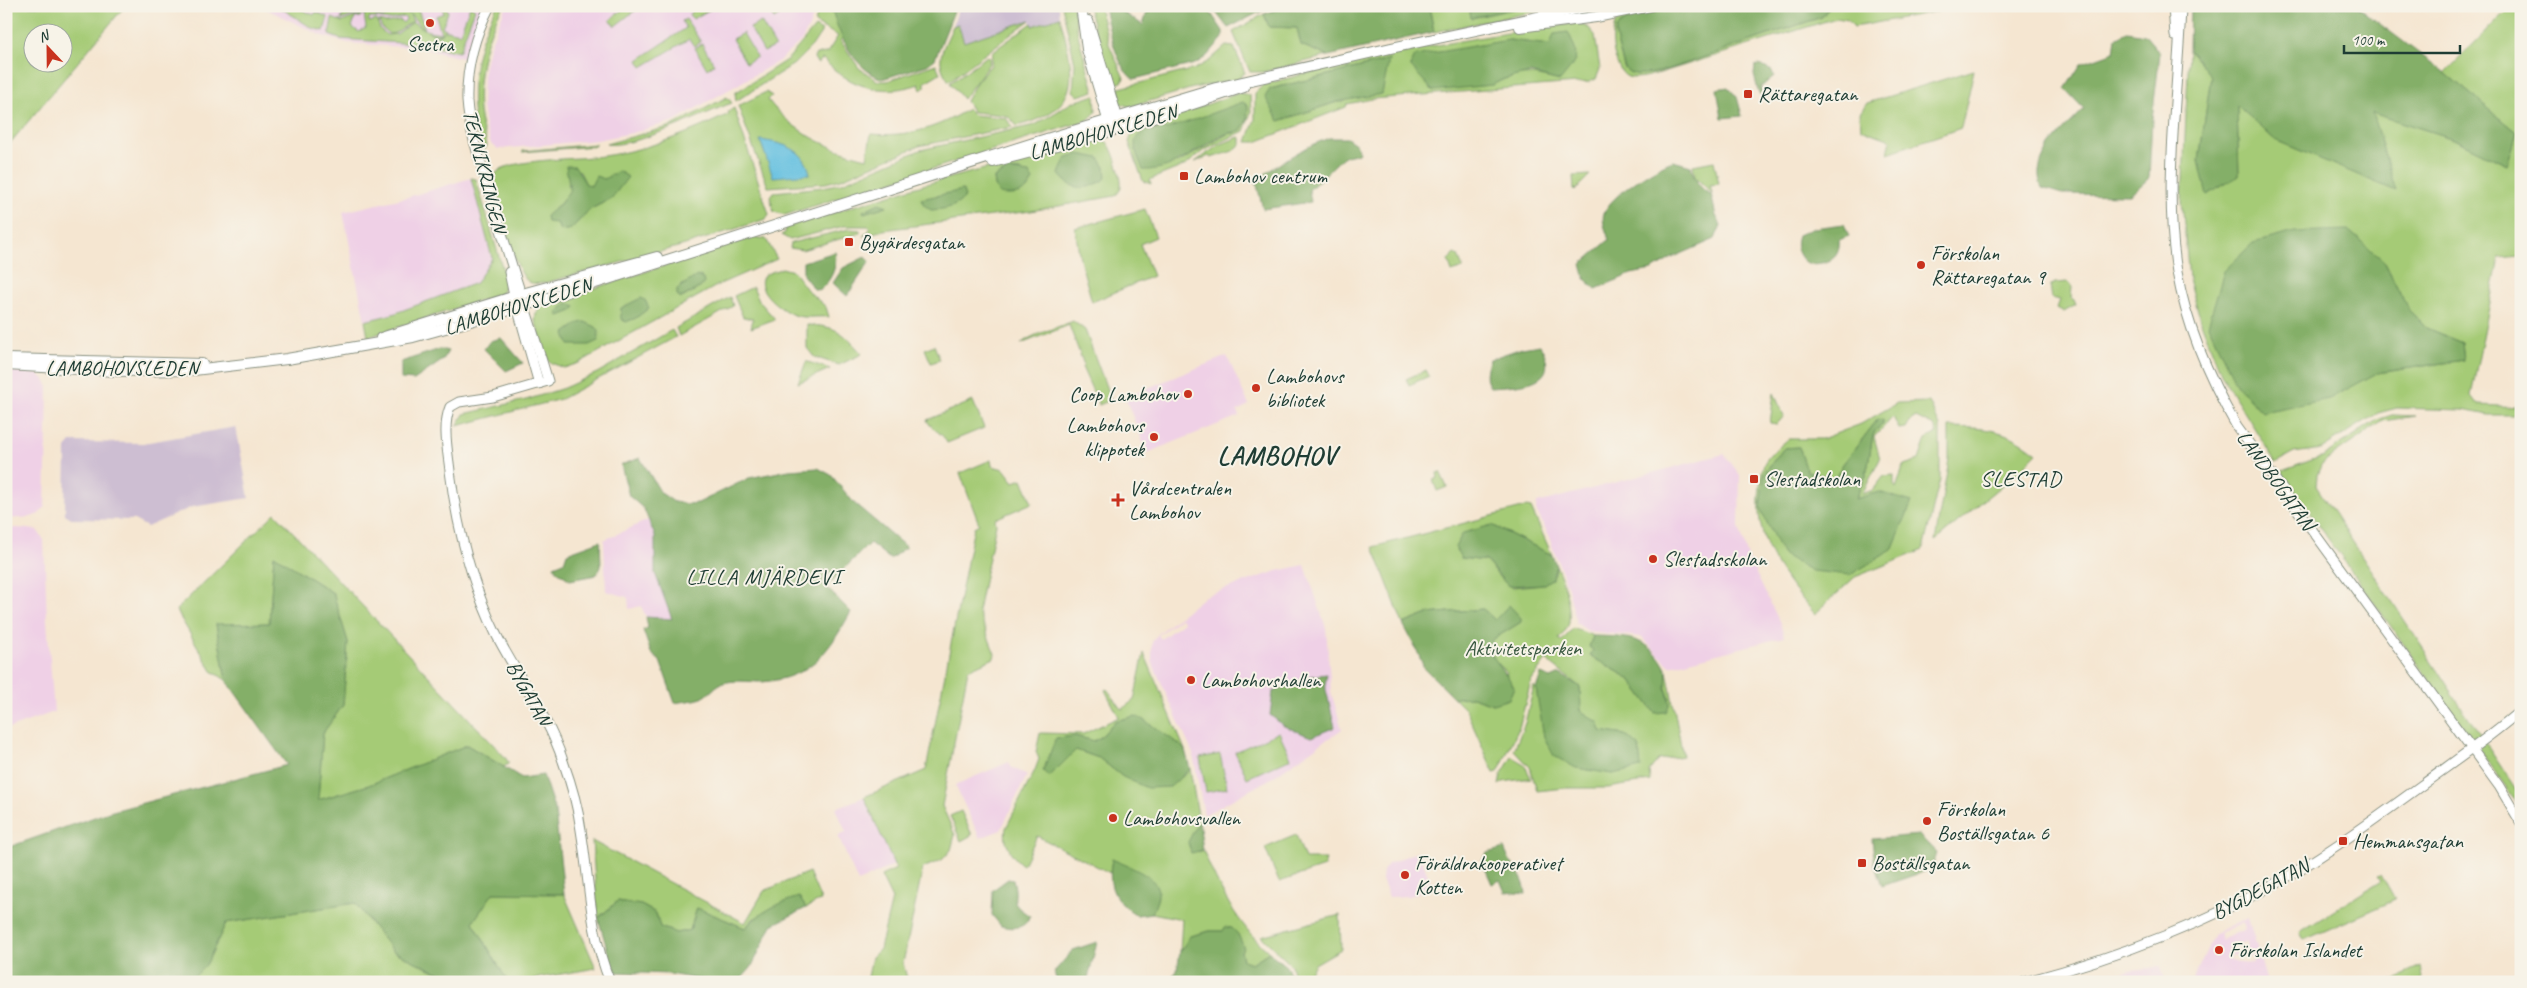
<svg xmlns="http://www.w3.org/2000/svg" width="2527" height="988" viewBox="0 0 2527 988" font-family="Caveat,sans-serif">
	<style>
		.built { fill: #efd0e6; fill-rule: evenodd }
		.industrial { fill: #cdbed2 }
		.green { fill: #a5cb76; stroke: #628455; fill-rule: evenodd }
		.forest { fill: #84af67; stroke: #52764e }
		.water { fill: #62bfe0; stroke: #407e8a }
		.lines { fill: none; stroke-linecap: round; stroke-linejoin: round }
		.minor-casing { stroke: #8a9282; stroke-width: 11 }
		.major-casing { stroke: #8a9282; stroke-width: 12 }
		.minor { stroke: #fff; stroke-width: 9 }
		.major { stroke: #fff; stroke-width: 10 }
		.poi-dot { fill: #c8321e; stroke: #f7f3e8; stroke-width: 2 }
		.labels { text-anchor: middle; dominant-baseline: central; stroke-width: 4; stroke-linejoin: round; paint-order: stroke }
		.poi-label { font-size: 21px; fill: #1f3d34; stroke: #f7f3e8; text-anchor: start }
		.street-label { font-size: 21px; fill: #1f3d34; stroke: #f7f3e8 }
		.park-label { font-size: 21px; fill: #3a5941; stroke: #f7f3e8 }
		.neighbourhood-label { font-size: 22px; letter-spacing: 1px; fill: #1f3d34; stroke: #f7f3e8 }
		.district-label { font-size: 26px; font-weight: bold; letter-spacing: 1px; fill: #1f3d34; stroke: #f7f3e8 }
	</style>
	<rect width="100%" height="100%" fill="#f7f3e8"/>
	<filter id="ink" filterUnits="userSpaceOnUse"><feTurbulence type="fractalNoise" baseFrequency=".02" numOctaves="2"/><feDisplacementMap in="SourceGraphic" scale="10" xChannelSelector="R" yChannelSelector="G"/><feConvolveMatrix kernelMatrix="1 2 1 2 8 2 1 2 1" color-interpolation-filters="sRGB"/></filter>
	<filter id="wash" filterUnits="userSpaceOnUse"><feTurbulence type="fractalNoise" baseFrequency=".0096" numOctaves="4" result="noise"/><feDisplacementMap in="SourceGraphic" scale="20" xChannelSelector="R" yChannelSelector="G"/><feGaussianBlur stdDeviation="1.12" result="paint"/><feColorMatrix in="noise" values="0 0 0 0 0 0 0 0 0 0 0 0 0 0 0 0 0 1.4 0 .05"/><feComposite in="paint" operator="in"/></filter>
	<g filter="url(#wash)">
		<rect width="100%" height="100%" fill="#f5e6d1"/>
		<g class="built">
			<path d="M 260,6 L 485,6 L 466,59 L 419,48 L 348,43 L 322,36 Z"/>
			<path d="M 506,6 L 816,6 L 810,25 L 802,40 L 779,61 L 674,121 L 632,133 L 597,140 L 498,149 L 491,144 L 485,126 L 482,106 L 483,75 L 489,47 Z"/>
			<path d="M 471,178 L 492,258 L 476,283 L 393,314 L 365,321 L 343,212 L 408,197 Z"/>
			<path d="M 1227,356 L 1249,405 L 1237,411 L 1239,416 L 1147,453 L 1125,397 Z"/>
			<path d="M 6,370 L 38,374 L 47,382 L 48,390 L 45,507 L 39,514 L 31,517 L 6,519 Z"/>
			<path d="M 1724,454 L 1740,475 L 1739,527 L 1748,557 L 1780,623 L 1784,637 L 1670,666 L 1641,637 L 1588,631 L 1576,623 L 1568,588 L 1547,532 L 1536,510 L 1537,503 Z"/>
			<path d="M 648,520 L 655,536 L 655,573 L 672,619 L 646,617 L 641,606 L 629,609 L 628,597 L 606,591 L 604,540 Z"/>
			<path d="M 17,528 L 37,530 L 44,540 L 47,621 L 54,712 L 7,729 L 6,529 Z"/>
			<path d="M 1305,565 L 1326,628 L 1331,692 L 1342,729 L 1270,779 L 1204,815 L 1193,754 L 1152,662 L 1152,642 L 1158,634 L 1205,596 L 1277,571 ZM 1181,618 L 1184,622 L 1161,639 L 1158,635 ZM 1325,686 L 1335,727 L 1270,715 Z"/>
			<path d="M 1009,762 L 1011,767 L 1027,775 L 1001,830 L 980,838 L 955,785 Z"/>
			<path d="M 864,797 L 894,865 L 858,882 L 838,836 L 846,832 L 836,808 Z"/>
			<path d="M 1418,851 L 1431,883 L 1422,891 L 1409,896 L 1389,897 L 1382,880 L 1383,871 L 1388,864 Z"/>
			<path d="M 2248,918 L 2267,982 L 2192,982 L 2214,934 ZM 2243,923 L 2245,929 L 2221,940 L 2219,934 ZM 2246,941 L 2248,946 L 2232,953 L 2230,948 ZM 2231,955 L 2253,957 L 2253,963 L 2230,961 Z"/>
			<path d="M 2161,967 L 2166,982 L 2111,982 L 2110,978 L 2130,970 Z"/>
		</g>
		<g class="industrial">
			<path d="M 959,6 L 1059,6 L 1060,17 L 1032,26 L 1030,20 L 964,42 L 958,24 L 953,26 Z"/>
			<path d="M 236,427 L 249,498 L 192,507 L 147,527 L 134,520 L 73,519 L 65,514 L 66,448 L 71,442 L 143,443 Z"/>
		</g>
		<g class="green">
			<path d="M 6,6 L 125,6 L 6,148 ZM 32,32 L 62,32 L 62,62 L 32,62 Z"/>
			<path d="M 278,6 L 293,6 L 314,15 L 316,12 L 328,17 L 324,31 L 312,28 Z"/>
			<path d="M 346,6 L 350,6 L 349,14 L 373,6 L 375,12 L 362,12 L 341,20 Z"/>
			<path d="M 376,6 L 380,7 L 381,18 L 395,12 L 394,8 L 399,6 L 410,15 L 413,21 L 395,33 L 389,34 L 382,28 L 379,21 L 386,23 L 400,20 L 403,23 L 406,19 L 404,17 L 389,20 L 378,18 Z"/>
			<path d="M 402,6 L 417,6 L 425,29 C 415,22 411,13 402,6 Z"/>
			<path d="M 446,6 L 448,12 L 442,27 L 446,29 C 441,36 434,35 428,31 L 441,33 L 436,16 L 444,13 L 442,8 Z"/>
			<path d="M 470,6 L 475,9 L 459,52 L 418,44 L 340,39 L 329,35 L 332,18 L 342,22 L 362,14 L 361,17 L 355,18 L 352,27 L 359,32 L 366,28 L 364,14 L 375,14 L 377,18 L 369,18 L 369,22 L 377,20 L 380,29 L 387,35 L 397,34 L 413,22 L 436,36 L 447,30 L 460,33 Z"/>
			<path d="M 497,6 L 503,6 C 485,38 476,75 479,111 C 480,123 485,134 487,146 L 483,151 C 478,143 477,134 475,125 C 468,83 476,43 497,6 Z"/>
			<path d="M 626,6 L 641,6 L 615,26 L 610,20 Z"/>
			<path d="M 696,6 L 716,6 L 693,19 L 689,15 Z"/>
			<path d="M 766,6 L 781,6 L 785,12 L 774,19 Z"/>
			<path d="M 819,6 L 831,6 L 843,39 L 840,40 L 859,68 L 878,81 L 887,81 L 936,64 L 940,73 L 925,82 L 925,87 L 921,90 L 919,84 C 882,97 849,87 823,59 L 817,63 L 814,58 L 816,54 L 827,53 L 838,36 L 815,23 Z"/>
			<path d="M 1062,6 L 1073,6 L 1079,39 L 1094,91 L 1078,96 L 1073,91 L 1075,63 Z"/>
			<path d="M 1088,6 L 1099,6 L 1109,44 L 1124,78 L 1122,82 L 1111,86 Z"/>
			<path d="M 1429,6 L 1469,6 L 1472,18 L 1526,6 L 1563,6 L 1434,32 Z"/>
			<path d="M 1669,6 L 1683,6 L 1630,19 L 1615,32 L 1624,68 L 1638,74 L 1673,67 L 1822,17 L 1830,6 L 1901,6 L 1901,13 L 1954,6 L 1990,6 L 1950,9 L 1854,27 L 1848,20 L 1836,18 L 1660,73 C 1651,75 1637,80 1628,77 C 1613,71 1606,26 1621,17 Z"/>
			<path d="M 2511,6 L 2521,6 L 2521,256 L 2499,258 L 2471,396 L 2478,405 L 2521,407 L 2521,415 L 2488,415 L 2463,410 L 2397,408 L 2378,413 L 2321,449 L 2294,453 L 2276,463 L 2222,376 L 2202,325 L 2189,279 L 2182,201 L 2189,50 L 2211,76 L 2199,161 L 2239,176 L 2237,105 L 2275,140 L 2395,190 L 2371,112 L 2454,139 L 2507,165 L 2517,132 L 2445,73 ZM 2384,261 L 2408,309 L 2426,328 L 2462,343 L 2464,360 L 2377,373 Z"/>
			<path d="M 1264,14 L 1269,27 L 1297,28 L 1301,45 L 1328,56 L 1263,72 L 1250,72 L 1233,32 Z"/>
			<path d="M 1060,17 C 1074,73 1086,108 1017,126 L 1010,118 L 1003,115 L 973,112 L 966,101 L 977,81 L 991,65 L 992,52 L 1032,23 L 1033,26 Z"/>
			<path d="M 686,19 L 701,42 L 694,46 L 689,39 L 642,67 L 638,60 L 686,28 L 682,21 Z"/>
			<path d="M 1030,20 L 949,81 C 933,60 944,48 953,26 L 958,24 L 964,42 Z"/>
			<path d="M 761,22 L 775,46 L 764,52 L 750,28 Z"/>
			<path d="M 1578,23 L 1589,28 L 1595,35 L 1600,69 L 1596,79 L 1589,82 L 1372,99 L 1347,104 L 1346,107 L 1256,142 L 1247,142 L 1255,119 L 1255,93 L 1263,85 C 1366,56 1472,37 1578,23 ZM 1509,40 L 1550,45 L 1560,81 C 1532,74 1519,70 1492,85 ZM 1389,60 L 1344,102 L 1337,102 L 1279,121 L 1270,89 Z"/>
			<path d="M 815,27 L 822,31 L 812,46 L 794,64 L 736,101 L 735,93 L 788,59 Z"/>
			<path d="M 743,33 L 757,57 L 746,63 L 732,39 Z"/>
			<path d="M 702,44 L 714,64 L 707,69 L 695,48 Z"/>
			<path d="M 1226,46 L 1234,47 L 1245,73 L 1235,80 L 1193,88 L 1130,107 L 1117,102 L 1112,90 L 1195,69 L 1209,61 Z"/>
			<path d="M 987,56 L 990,58 L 989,64 L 963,99 L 950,83 Z"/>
			<path d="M 1974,70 L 1961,128 L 1888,153 L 1891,140 L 1861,129 L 1860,113 L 1867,103 Z"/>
			<path d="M 766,92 L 772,96 L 768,100 C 793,132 828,149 867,158 L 871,134 C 908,137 936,129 968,109 L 974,115 L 1006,118 L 1012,127 L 919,146 L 841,179 L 826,183 L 768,187 L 738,106 Z"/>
			<path d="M 1239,93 L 1250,95 L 1251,112 L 1244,131 L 1203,151 L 1186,165 L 1154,178 L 1150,180 L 1151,184 L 1143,181 L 1129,142 L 1133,131 ZM 1149,130 L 1235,133 L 1229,133 L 1178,163 Z"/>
			<path d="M 1095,95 L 1096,112 L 1088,120 L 785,215 L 774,212 L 770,197 L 774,192 L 823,187 L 842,183 L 920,150 L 1035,125 L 1071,103 Z"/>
			<path d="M 727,97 L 732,103 C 705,113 632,149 606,144 L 672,126 Z"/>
			<path d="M 734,108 L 769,214 L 766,219 L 685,245 L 548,282 C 542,283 535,285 529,282 C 515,274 498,203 492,185 C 492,178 495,173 501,169 C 521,159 578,159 603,156 C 648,150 689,133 729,114 L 728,112 ZM 579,170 L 586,184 L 592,186 L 619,171 L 627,177 L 603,203 L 589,210 L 571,229 L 560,231 L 554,208 L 560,204 L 570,190 L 568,184 Z"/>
			<path d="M 1239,137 L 1241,138 L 1241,144 L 1233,151 L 1211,158 L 1209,156 L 1195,162 L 1219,145 Z"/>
			<path d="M 1097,140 L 1107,142 C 1113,148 1122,177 1121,185 C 1121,190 1118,193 1115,196 L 1031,211 L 883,230 L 863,236 L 870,229 L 869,226 L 844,226 L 790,240 L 781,235 L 785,233 L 786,227 L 926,184 ZM 1008,170 L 1022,171 L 995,186 L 994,178 Z"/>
			<path d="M 596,144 L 595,146 L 522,152 L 523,151 Z"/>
			<path d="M 1714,161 L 1719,184 L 1710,185 L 1712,193 L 1695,177 L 1693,165 Z"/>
			<path d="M 1590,175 L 1574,191 L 1573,176 Z"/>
			<path d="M 471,178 L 476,179 L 505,277 L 505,284 L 501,294 L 368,337 L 365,321 L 393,314 L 476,283 L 492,258 Z"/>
			<path d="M 1145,209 L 1156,237 L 1140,244 L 1153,276 L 1092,302 L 1080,259 L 1075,228 Z"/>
			<path d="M 849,229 L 860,230 L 860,233 L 802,250 L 790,248 L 791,243 Z"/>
			<path d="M 754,237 L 766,239 L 777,259 L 720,284 L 579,363 L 564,368 L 549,362 L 535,321 L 536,314 L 542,305 ZM 701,276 L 701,287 L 682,298 L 680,286 Z"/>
			<path d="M 1454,254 L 1458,256 L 1463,268 L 1452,272 L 1448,260 Z"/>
			<path d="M 782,268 L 793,271 L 808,291 L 826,307 L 829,317 C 817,316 805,319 794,315 C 784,312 752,289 764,276 C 768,272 777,271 782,268 Z"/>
			<path d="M 2068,282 L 2072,287 L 2071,298 L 2074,300 L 2076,305 L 2064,312 L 2057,308 L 2060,300 L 2052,298 L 2050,286 L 2055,283 Z"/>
			<path d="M 753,287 L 760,302 L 775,319 L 751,328 L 753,319 L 743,317 L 734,296 Z"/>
			<path d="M 730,297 L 733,306 L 679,336 L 676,328 Z"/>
			<path d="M 1073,321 L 1085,330 L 1111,400 L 1099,405 L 1082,367 L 1084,365 L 1069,325 L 1021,344 C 1029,335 1060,327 1073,321 Z"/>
			<path d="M 807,325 C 837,326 843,332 862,354 L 839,365 L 814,357 L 807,348 Z"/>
			<path d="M 672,330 L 676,337 L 561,399 L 457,426 L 464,414 L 526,400 L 564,388 L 597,373 Z"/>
			<path d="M 934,345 L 940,360 L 931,363 L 925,349 Z"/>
			<path d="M 806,362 L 808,362 L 830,369 L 798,383 Z"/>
			<path d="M 1426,370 L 1429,376 L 1409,385 L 1406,379 Z"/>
			<path d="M 1774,393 L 1784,416 L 1777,424 L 1770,423 Z"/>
			<path d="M 973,401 L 984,428 L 947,443 C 943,432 932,431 927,420 Z"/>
			<path d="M 1929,402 L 1940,426 L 1940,479 L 1923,550 L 1855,577 L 1815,614 C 1782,576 1752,541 1760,487 C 1761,480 1761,471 1764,464 C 1768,455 1781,446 1788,439 L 1822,439 L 1861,424 L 1897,403 ZM 1893,417 L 1899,429 L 1906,428 L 1910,421 L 1916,417 L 1934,426 L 1937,433 L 1926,439 L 1919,460 L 1904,465 L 1896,488 L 1894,485 L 1894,475 L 1884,476 L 1873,490 L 1862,494 L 1880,459 L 1874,437 ZM 1878,419 L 1883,421 L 1873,435 L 1866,476 L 1855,500 L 1911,502 L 1892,550 L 1764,473 L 1784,448 L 1799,447 L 1807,471 L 1835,479 L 1843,464 Z"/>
			<path d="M 2392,415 L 2415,416 L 2383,421 L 2322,463 L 2317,475 L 2316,486 L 2521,797 L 2521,814 L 2513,797 L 2284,477 L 2282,471 L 2323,456 L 2377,420 Z"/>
			<path d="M 1949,427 C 1987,428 2007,429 2037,453 L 2020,470 L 1935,541 L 1949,459 Z"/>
			<path d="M 991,460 L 992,466 L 1004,469 L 1014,482 L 1022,479 L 1032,503 L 995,519 L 996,524 L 978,611 L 995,654 L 994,658 L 968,670 L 942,806 L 955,835 L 951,850 L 942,860 L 923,868 L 903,963 L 908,982 L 867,982 L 872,957 L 880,949 L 892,899 L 881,876 L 896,869 L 864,797 L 926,770 L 974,527 L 979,524 L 960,473 Z"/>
			<path d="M 1440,472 L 1447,487 L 1437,491 L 1433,480 L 1438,478 L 1437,473 Z"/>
			<path d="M 1526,507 L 1531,508 L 1552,555 L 1492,525 L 1461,558 L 1486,561 L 1500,578 L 1513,587 L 1544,584 L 1555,574 L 1556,565 C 1563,581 1571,604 1569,622 C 1568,628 1563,634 1559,639 L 1562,641 L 1573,628 L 1593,636 L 1589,647 L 1594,650 L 1590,656 L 1629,678 L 1655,713 L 1670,699 L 1666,689 L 1667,671 L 1683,756 L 1658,760 L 1649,771 L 1650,781 L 1608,788 L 1566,788 L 1537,791 L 1530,767 L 1514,750 L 1525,723 L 1534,686 L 1594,770 L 1612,774 L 1625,735 L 1601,731 L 1598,722 L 1581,711 L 1580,687 L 1546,660 L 1531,681 L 1519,728 L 1498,772 L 1494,773 L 1466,710 L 1454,698 L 1472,697 L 1493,704 L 1507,672 L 1496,662 L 1489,650 L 1492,640 L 1521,622 L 1495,620 L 1483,609 L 1428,614 L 1403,624 L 1373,547 Z"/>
			<path d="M 275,513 L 504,756 L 509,763 L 504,767 L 467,745 L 369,785 L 318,800 L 323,733 L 343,705 L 348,642 L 333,593 L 274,555 L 269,623 L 216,625 L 226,680 L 212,671 L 176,610 Z"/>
			<path d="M 1144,653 L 1185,750 L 1144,720 L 1115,721 L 1101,737 L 1094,741 L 1075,736 L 1043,771 L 1049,777 L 1076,750 L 1099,758 L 1123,777 L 1184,776 L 1190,769 L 1199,821 L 1189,842 L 1199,852 L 1203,850 C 1219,889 1237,924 1269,952 L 1252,963 L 1243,960 L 1241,951 L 1223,931 L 1209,931 L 1190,936 L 1180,952 L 1182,919 L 1152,913 L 1158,897 L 1112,859 L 1110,873 L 1037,836 L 1023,865 C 1011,857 1003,842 1006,828 L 1035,770 L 1039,759 L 1036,752 L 1040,733 L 1083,734 L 1119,717 L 1105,690 L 1107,689 L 1122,709 L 1134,700 Z"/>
			<path d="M 1279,732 L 1291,758 L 1247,778 L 1235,752 Z"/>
			<path d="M 1220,754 L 1227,788 L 1206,792 L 1200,758 Z"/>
			<path d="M 1512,757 L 1524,764 L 1531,778 L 1503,782 L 1499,785 L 1501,775 Z"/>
			<path d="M 961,811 L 972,835 L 961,841 L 950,816 Z"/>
			<path d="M 1296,835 L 1305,859 L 1326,859 L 1324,867 L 1279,882 L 1265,848 Z"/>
			<path d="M 592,841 L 745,923 L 764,891 L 809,872 L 821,900 L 806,908 L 799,897 L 753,919 L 745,928 L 697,908 L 690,930 L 676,933 L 660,927 L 656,913 L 641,905 L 618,901 L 598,918 Z"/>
			<path d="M 2381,875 L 2395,900 L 2304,940 L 2300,932 L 2381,881 L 2378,876 Z"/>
			<path d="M 493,893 L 564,894 L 596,968 L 533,979 L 531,982 L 508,982 L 473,922 Z"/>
			<path d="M 355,903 L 393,951 L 458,982 L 189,982 L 206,965 L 226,923 Z"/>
			<path d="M 1340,915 L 1341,949 L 1315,964 L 1304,982 L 1295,982 L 1291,965 L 1261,936 Z"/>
			<path d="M 2421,967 L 2424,982 L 2387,982 Z"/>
		</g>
		<g class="forest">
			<path d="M 831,6 L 956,6 L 935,59 L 927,65 L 882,79 C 852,67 839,35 831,6 Z"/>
			<path d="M 1104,6 L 1113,6 L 1143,25 L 1149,6 L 1206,6 L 1223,31 L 1223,38 L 1206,57 L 1195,64 L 1134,79 C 1118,72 1107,23 1104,6 Z"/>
			<path d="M 1211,6 L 1272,6 L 1228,28 Z"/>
			<path d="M 1286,6 L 1429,6 L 1434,32 L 1328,56 L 1301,45 L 1297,28 L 1269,27 L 1264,14 Z"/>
			<path d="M 1469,6 L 1526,6 L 1471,18 Z"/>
			<path d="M 1683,6 L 1830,6 L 1822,17 C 1782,30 1742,44 1702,58 C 1682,64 1657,76 1635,74 C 1626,73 1624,67 1622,59 C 1620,50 1614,37 1616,29 C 1619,17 1670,9 1683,6 Z"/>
			<path d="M 1901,6 L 1954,6 L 1900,13 Z"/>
			<path d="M 2190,6 L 2356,6 L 2445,73 L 2517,132 L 2507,165 L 2454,139 L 2372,113 L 2396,191 L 2275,140 L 2237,105 L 2239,176 L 2207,195 L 2199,161 L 2211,76 L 2189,50 Z"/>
			<path d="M 1568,32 C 1581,58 1577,60 1560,81 L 1530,73 L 1504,79 L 1492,85 L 1433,91 L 1410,66 L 1415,56 L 1509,40 L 1550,45 L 1554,34 Z"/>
			<path d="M 2127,32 L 2145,35 L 2160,53 L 2152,119 L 2149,178 L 2130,195 L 2062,194 L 2042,188 C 2028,157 2066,129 2084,109 L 2065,89 L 2081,64 L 2114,52 L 2116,38 Z"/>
			<path d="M 1389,60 L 1382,94 L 1337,102 L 1279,121 L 1265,97 L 1270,89 Z"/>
			<path d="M 1759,65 L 1772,71 L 1774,76 L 1761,87 L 1762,94 L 1759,94 L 1754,75 L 1755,66 Z"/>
			<path d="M 1728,87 L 1737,97 L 1742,116 L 1722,118 L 1717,89 Z"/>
			<path d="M 1243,102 L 1248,106 L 1247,120 L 1241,130 C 1236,133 1231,132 1226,134 C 1198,147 1175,171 1143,170 C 1140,161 1131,146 1137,137 C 1143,128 1157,132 1166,129 C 1192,121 1217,111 1243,102 Z"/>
			<path d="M 1329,138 L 1347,138 L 1357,145 L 1359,153 L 1343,157 L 1309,190 L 1311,202 L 1263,209 L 1256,181 C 1279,163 1302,148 1329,138 Z"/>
			<path d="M 1079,154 L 1099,158 L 1105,167 L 1106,178 C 1088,191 1072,192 1059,174 L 1065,159 Z"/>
			<path d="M 1673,161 L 1691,166 C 1693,177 1700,190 1711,194 L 1716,216 L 1721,225 L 1715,239 L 1674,257 L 1652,270 L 1631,274 L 1596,289 L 1585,279 L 1581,264 L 1609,240 C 1607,232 1601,222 1604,213 C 1610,196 1655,167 1673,161 Z"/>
			<path d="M 566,166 L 575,166 L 586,184 L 591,186 L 596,176 L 604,179 L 619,171 L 628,177 L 612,198 L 589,210 L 571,229 L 560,231 L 557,223 L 547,222 L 546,216 L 560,204 L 570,190 Z"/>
			<path d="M 1008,170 L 1029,173 L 1033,180 C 1027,194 1014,197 999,194 L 995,186 L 994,178 Z"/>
			<path d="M 963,190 L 965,197 C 956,208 945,209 931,210 L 924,205 L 921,199 Z"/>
			<path d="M 879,203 L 887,206 L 864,213 L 863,211 Z"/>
			<path d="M 1844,224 L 1849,236 L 1839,240 C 1841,262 1824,264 1807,264 C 1798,255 1794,247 1798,235 L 1814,228 Z"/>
			<path d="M 2348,230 L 2384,261 L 2408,309 L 2426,328 L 2462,343 L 2464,360 L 2377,373 L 2329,399 L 2262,412 L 2237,386 L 2208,325 L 2224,271 L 2253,243 L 2295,232 Z"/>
			<path d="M 835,252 C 838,265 831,282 819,290 L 814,289 L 803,275 L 803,262 Z"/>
			<path d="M 865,257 L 870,261 L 847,296 L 833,283 L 843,268 Z"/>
			<path d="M 697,276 L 703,279 L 704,283 L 701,287 L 681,298 L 677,295 L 677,289 Z"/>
			<path d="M 641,298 L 645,300 L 649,308 L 636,318 L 626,322 L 621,319 L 621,308 Z"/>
			<path d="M 567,303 L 574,305 L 575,308 L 572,311 L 559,316 L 557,313 Z"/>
			<path d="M 585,322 L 596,327 L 599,331 L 598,341 L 589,345 L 569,345 L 565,333 L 579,323 Z"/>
			<path d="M 501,338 L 523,363 L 506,371 L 484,349 L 490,341 Z"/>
			<path d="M 1540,345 C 1564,386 1518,385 1490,387 C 1484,380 1486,367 1490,359 L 1522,348 Z"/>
			<path d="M 440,349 L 448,351 L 443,360 L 414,380 L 401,379 L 401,362 Z"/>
			<path d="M 1878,419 L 1884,421 L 1873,435 L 1866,476 L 1855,499 L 1879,492 L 1912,502 L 1892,550 L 1850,575 L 1812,571 L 1782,554 L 1760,508 L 1764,473 L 1784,448 L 1799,447 L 1807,471 L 1835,479 L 1843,464 Z"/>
			<path d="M 640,458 L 661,493 L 674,502 L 687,504 L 698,503 L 749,478 L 789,470 L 818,468 L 831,475 L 854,503 L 906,547 L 890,559 L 870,543 L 826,587 L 851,612 C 829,651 811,678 762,682 C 749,682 733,679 720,684 C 714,687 709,695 702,698 C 694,701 683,701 675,703 L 660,661 L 651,653 L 643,630 L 648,628 L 646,617 L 672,619 L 655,573 L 655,536 L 644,509 L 629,496 L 621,465 Z"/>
			<path d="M 1492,525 L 1552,555 L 1556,565 L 1553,578 L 1544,584 L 1508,586 L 1486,561 L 1461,558 L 1455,547 L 1463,533 Z"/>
			<path d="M 600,541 L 601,567 L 596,575 L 570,580 L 557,571 L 554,566 L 564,562 L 567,553 Z"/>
			<path d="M 274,555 L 333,593 L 348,642 L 343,705 L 323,733 L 318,800 L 369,785 L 467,745 L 522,778 L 543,775 L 555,811 L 564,894 L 493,893 L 473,922 L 508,982 L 458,982 L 393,951 L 355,903 L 226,923 L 206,965 L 189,982 L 6,982 L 6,848 L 109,812 L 287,765 L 226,680 L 216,624 L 269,623 Z"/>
			<path d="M 1509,605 L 1521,618 L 1521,622 L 1492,640 L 1489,650 C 1496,663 1507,673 1514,687 L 1509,699 L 1493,704 L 1472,697 L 1454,698 L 1424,668 L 1416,648 L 1403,624 L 1428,614 L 1483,609 L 1495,620 Z"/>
			<path d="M 1593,636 C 1627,637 1651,636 1667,671 L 1666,688 L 1670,703 L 1666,712 L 1655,713 L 1629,678 L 1590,656 L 1593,650 L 1589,647 Z"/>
			<path d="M 1327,674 L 1325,686 L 1335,727 L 1311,737 L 1284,726 L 1270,715 L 1273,692 L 1312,676 Z"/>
			<path d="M 1541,674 L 1551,678 L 1560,674 L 1580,687 L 1581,711 L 1598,722 L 1601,731 L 1625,735 L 1639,746 L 1641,768 L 1612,774 L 1576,768 L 1554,756 L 1544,737 L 1536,689 Z"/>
			<path d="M 1135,716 L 1144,720 L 1179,744 L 1185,750 L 1190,769 L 1170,787 L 1147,788 L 1123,777 L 1099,758 L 1076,750 L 1049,777 L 1043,771 L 1056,738 L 1075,736 L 1094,741 L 1101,737 L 1115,721 Z"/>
			<path d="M 1199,821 L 1203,850 L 1191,853 L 1188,842 Z"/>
			<path d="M 1919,835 L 1937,853 L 1932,869 L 1882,886 L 1875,866 L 1872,839 Z"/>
			<path d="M 1504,848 C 1510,866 1525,875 1526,894 L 1505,892 L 1500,880 L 1492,884 L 1482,861 L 1487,853 Z"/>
			<path d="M 1112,859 C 1125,865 1155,875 1158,890 C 1159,898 1155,906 1152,913 L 1137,915 C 1113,901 1107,886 1112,859 Z"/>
			<path d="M 1008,879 L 1013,880 C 1020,902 1005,900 1030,916 C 1025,929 1013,929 1001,926 L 992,915 L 993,890 Z"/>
			<path d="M 799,897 L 806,908 L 772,925 L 751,968 L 741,979 L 734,982 L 715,982 L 669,974 L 614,972 L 598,918 L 618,901 L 641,905 L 656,913 L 660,927 L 676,933 L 690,930 L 697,908 L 745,928 C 760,912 778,903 799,897 Z"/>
			<path d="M 1225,927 L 1232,928 L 1238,934 L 1244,948 L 1241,951 L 1243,960 L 1252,963 L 1269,952 L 1288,968 L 1291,982 L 1171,982 L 1169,979 L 1177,971 L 1180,952 L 1190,936 L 1210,931 L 1223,931 Z"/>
			<path d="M 1097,942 L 1087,982 L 1057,982 L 1054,972 L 1073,950 Z"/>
		</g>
		<path class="water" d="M 760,140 C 782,143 805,148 810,174 L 773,177 Z"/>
	</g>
	<g filter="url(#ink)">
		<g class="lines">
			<g class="minor-casing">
				<g id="minor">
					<path d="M 490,6 C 475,35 466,68 467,101 C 469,132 481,163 490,193 C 508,256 529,318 548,381 L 493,397 L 459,402 L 450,407 C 442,426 448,452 450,471 C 457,527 471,583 496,634 C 517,676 548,715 563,761 C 571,783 578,807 581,830 C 590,884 589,930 610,982"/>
					<path d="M 2173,6 L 2175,36"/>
					<path d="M 2181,6 C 2178,93 2163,186 2177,272 C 2187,328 2209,378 2237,427 L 2499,786 L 2521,823"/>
					<path d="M 509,272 L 514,296 L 539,384"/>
					<path d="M 2024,982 C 2115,958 2205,924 2287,877 C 2334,849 2378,817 2422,785 C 2455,761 2490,737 2521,710"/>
				</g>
			</g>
			<g class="major-casing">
				<g id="major">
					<path d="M 1081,6 L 1087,49 L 1110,126"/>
					<path d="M 1088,21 L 1119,124"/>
					<path d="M 1520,27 L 1596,17 L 1650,6"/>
					<path d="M 993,162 L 1111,131 L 1244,87"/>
					<path d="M 381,338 L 522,294 L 657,257"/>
					<path d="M 6,359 L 202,364"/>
					<path d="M 6,365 L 115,371 L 194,370 L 287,359 L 413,337 L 517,308 L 1040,141 L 1216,88 L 1391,48 L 1590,6"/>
				</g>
			</g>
			<use href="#minor" class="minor"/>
			<use href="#major" class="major"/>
		</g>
	</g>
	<g class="poi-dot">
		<circle cx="430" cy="23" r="5"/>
		<rect x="1743" y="89" width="10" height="10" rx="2.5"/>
		<rect x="1179" y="171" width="10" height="10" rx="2.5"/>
		<rect x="844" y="237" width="10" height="10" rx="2.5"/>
		<circle cx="1921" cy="265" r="5"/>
		<circle cx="1256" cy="388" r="5"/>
		<circle cx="1188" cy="394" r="5"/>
		<circle cx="1154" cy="437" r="5"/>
		<rect x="1749" y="474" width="10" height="10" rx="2.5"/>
		<path d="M1115.5 492.5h5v5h5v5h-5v5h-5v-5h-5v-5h5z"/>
		<circle cx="1653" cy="559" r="5"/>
		<circle cx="1191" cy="680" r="5"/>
		<circle cx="1113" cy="818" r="5"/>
		<circle cx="1927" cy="821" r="5"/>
		<rect x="2338" y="836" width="10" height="10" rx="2.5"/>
		<rect x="1857" y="858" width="10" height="10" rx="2.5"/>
		<circle cx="1405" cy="875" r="5"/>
		<circle cx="2219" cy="950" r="5"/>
	</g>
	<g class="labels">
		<g class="poi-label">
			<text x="430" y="44" text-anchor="middle">Sectra</text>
			<text x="1758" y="94">Rättaregatan</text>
			<text x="1194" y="176">Lambohov centrum</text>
			<text x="859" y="242">Bygärdesgatan</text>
			<text x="1931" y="253">Förskolan<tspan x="1931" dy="24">Rättaregatan 9</tspan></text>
			<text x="1266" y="376">Lambohovs<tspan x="1266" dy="24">bibliotek</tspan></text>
			<text x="1178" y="394" text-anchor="end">Coop Lambohov</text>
			<text x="1144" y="425" text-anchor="end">Lambohovs<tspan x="1144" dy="24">klippotek</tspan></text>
			<text x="1764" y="479">Slestadskolan</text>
			<text x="1129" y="488">Vårdcentralen<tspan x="1129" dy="24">Lambohov</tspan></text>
			<text x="1663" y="559">Slestadsskolan</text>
			<text x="1201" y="680">Lambohovshallen</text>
			<text x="1937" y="809">Förskolan<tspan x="1937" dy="24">Boställsgatan 6</tspan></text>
			<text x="1123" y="818">Lambohovsvallen</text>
			<text x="2353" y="841">Hemmansgatan</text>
			<text x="1415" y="863">Föräldrakooperativet<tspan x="1415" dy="24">Kotten</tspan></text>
			<text x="1872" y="863">Boställsgatan</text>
			<text x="2229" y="950">Förskolan Islandet</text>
		</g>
		<g class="street-label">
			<text transform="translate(1103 132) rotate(-16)">LAMBOHOVSLEDEN</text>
			<text transform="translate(485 171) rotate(76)">TEKNIKRINGEN</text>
			<text transform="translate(518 306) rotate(-17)">LAMBOHOVSLEDEN</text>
			<text x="122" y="368">LAMBOHOVSLEDEN</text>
			<text transform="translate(2276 480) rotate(54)">LANDBOGATAN</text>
			<text transform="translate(529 693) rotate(61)">BYGATAN</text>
			<text transform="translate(2260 889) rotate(-28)">BYGDEGATAN</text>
		</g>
		<g class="park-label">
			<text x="1523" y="648">Aktivitetsparken</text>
		</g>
		<g class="neighbourhood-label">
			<text x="2021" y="479">SLESTAD</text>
			<text x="764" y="577">LILLA MJÄRDEVI</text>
		</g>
		<g class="district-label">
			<text x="1277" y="455">LAMBOHOV</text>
		</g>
	</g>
	<rect width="2527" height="988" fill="none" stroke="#f7f3e8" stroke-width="25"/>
	<g transform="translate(48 48) rotate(338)"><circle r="24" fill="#f7f3e8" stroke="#a1aaa0"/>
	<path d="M0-4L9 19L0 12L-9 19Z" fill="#c8321e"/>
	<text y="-8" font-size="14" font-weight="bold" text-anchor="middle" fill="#1f3d34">N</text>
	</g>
	<path d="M2344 45v8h116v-8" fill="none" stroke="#1f3d34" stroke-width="2.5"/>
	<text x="2352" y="45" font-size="15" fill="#1f3d34" stroke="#f7f3e8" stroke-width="4" paint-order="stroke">100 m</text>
</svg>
